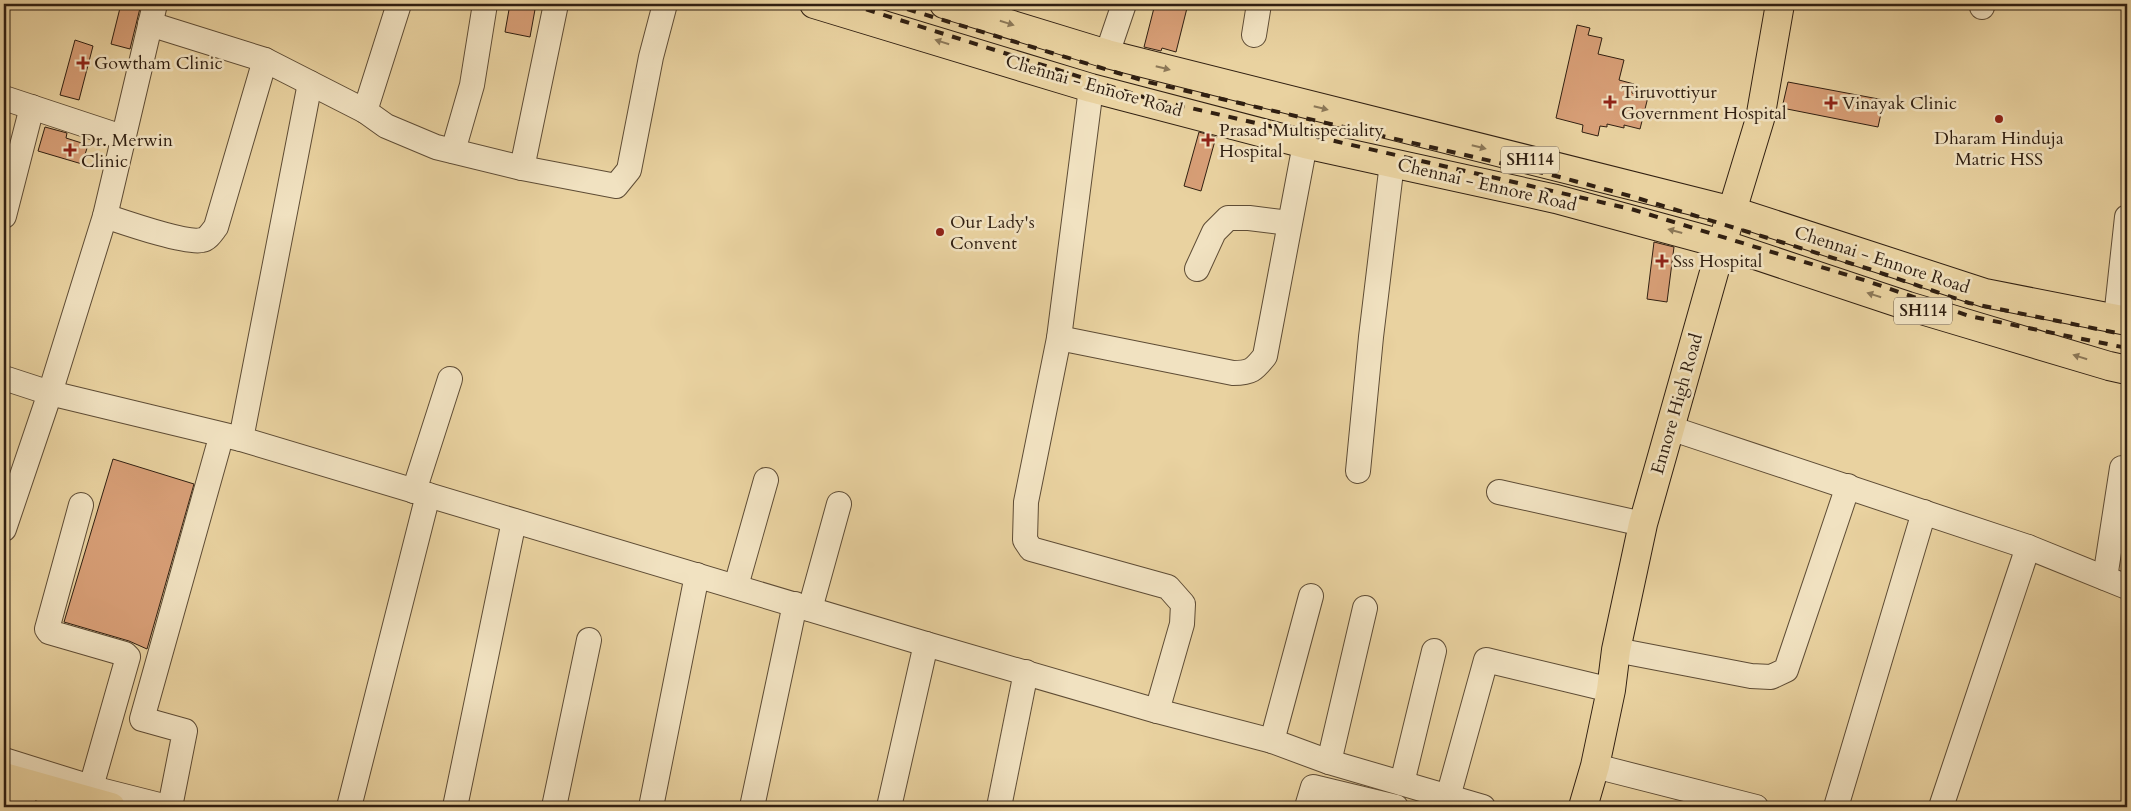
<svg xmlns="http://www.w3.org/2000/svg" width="2131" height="811" viewBox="0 0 2131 811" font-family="Cardo,serif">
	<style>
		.building { fill: #d89f77; stroke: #301f11 }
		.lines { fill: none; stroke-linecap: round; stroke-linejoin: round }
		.minor-casing { stroke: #5e4c35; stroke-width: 26 }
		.major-casing { stroke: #301f11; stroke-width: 30 }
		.minor { stroke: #f1e2c1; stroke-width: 24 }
		.major { stroke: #e9d2a0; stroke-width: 28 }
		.rail { stroke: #301f11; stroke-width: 4; stroke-dasharray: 9 9; stroke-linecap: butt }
		.oneway { fill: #8c7858 }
		.poi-dot { fill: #8f2418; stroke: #f1e2c1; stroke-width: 2 }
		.labels { text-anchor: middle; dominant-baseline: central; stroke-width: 5; stroke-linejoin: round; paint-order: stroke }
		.shield { fill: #f1e2c1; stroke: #6a5a46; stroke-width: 1 }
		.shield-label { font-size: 16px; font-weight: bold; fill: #301f11 }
		.poi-label { font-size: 18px; fill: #301f11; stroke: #f1e2c1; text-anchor: start }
		.street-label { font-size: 18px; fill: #301f11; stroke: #f1e2c1 }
	</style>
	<rect width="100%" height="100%" fill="#e9d2a0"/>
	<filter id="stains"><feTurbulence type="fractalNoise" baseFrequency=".004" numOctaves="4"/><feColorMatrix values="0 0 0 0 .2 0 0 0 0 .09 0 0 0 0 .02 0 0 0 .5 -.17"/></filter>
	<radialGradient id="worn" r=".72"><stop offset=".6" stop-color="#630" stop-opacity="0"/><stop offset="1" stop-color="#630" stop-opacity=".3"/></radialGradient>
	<g class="building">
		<path d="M 121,4 L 141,4 L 130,49 L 111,44 Z"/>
		<path d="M 510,4 L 536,4 L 530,37 L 505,32 Z"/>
		<path d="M 1155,4 L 1188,4 L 1176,52 L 1162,48 L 1161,51 L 1144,47 Z"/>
		<path d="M 1577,25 L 1590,28 L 1588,35 L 1602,38 L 1598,54 L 1624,60 L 1619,80 L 1634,84 L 1632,93 L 1648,97 L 1640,129 L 1624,125 L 1624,128 L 1607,124 L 1607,127 L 1600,126 L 1598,136 L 1582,132 L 1583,125 L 1556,118 Z"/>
		<path d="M 75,40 L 93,46 L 79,100 L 60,95 Z"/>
		<path d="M 1788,82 L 1884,100 L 1878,127 L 1782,108 Z"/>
		<path d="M 45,127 L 67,133 L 66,138 L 88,145 L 82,164 L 38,151 Z"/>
		<path d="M 1199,132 L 1216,137 L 1201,191 L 1184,186 Z"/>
		<path d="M 1654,242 L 1674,247 L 1667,302 L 1647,299 Z"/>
		<path d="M 113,459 L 194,484 L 147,649 L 129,641 L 64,622 Z"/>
	</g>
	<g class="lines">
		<g class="minor-casing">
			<g id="minor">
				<path d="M 1982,7 L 1982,4"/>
				<path d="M 150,24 L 265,60 L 365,111 L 386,126 L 436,147 L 522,168 L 616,186 L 629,170 L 651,57 L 665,4"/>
				<path d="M 1254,35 L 1259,4"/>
				<path d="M 1107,54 L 1124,4"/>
				<path d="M 1091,88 L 1059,338 L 1026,502 L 1025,540 L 1031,549 L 1168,587 L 1183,604 L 1182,624 L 1157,711"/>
				<path d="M 4,98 L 122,137"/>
				<path d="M 365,111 L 399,4"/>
				<path d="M 453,151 L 472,85 L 485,4"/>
				<path d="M 522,168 L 556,4"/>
				<path d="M 4,216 L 32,107"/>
				<path d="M 105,216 C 123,222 186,244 202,240 C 208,239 212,232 216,227 L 265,60"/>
				<path d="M 1197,269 L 1214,232 L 1228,218 L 1249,218 L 1289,223"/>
				<path d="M 2116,318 L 2127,217"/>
				<path d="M 1059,338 L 1233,373 C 1251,373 1254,370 1265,356 L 1305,144"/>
				<path d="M 4,378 L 50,393 L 241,439 L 926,644 L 1157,711 L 1272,741 L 1329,762 L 1483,807"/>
				<path d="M 1670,428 L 2028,547 L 2127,587"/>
				<path d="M 241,439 L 310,83"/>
				<path d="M 1358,471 L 1371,337 L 1392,163"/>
				<path d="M 414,491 L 450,379"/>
				<path d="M 1499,492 L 1643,524"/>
				<path d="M 81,505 L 47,629 L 49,632 L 125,654 L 128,657 L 91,787"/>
				<path d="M 4,529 L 50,393 L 105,216 L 155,4"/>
				<path d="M 2105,578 L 2122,468"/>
				<path d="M 736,586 L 766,480"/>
				<path d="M 810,609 L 839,504"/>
				<path d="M 1616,650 L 1751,676 L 1771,677 L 1786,670 L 1848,486"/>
				<path d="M 1272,741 L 1311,596"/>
				<path d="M 4,760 L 100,790 L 167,807"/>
				<path d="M 1329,762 L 1365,608"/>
				<path d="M 1595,766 L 1756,807"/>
				<path d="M 1402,783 L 1434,651"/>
				<path d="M 1448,797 L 1486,660 L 1611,690"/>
				<path d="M 170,807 L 185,731 L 142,719 L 218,448"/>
				<path d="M 349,807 L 428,495"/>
				<path d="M 455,807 L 514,521"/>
				<path d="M 554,807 L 589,640"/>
				<path d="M 651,807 L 697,575"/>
				<path d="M 752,807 L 795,604"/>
				<path d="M 889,807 L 926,644"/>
				<path d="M 999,807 L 1026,672"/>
				<path d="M 1307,807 L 1313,787 L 1396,807"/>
				<path d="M 1836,807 L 1924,512"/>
				<path d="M 1941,807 L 2028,547"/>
			</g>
		</g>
		<g class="major-casing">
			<g id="major">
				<path d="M 814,4 L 1091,88 L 1305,144 L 1556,199 L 1722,244 L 1908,306 L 2109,366 L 2127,370"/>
				<path d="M 944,4 L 1107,54 L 1733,211 L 1985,293 L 2127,321"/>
				<path d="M 4,777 L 111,807"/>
				<path d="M 4,802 L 23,807"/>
				<path d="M 1583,807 L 1595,766 L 1611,690 L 1616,650 L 1643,524 L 1722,244 L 1760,119 L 1780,4"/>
			</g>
		</g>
		<use href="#minor" class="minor"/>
		<use href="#major" class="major"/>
		<g class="rail">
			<path d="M 849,4 L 1147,98 L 1631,209 L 1867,281 L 1969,316 L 2127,348"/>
			<path d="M 890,4 L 1148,82 L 1552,175 L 1634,197 L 1869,269 L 1969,303 L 2127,335"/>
		</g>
	</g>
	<defs><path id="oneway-solid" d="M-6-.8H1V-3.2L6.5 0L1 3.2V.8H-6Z" transform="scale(1.25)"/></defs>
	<g class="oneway">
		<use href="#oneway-solid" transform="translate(1007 23) rotate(17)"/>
		<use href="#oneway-solid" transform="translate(942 42) rotate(-163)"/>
		<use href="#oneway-solid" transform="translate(1163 68) rotate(14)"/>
		<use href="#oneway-solid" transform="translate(1321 108) rotate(14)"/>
		<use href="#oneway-solid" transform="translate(1479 147) rotate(14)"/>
		<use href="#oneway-solid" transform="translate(1675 231) rotate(-165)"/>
		<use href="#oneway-solid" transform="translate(1874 295) rotate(-162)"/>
		<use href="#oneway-solid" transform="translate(2080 357) rotate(-163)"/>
	</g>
	<g class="poi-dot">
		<path d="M80.5 55.5h5v5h5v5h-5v5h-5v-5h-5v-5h5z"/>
		<path d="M1607.5 94.5h5v5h5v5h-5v5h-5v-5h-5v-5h5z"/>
		<path d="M1828.5 95.5h5v5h5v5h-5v5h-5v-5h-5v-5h5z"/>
		<circle cx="1999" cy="119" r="5"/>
		<path d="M1205.5 132.5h5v5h5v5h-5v5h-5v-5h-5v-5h5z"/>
		<path d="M67.5 142.5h5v5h5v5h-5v5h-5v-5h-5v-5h5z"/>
		<circle cx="940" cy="232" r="5"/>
		<path d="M1659.5 253.5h5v5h5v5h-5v5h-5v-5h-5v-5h5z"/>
	</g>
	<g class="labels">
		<g class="shield">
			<rect x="1501" y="146.5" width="58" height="27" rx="4"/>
			<rect x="1894" y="297.5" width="58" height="27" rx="4"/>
		</g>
		<g class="shield-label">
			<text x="1530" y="160">SH114</text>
			<text x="1923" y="311">SH114</text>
		</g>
		<g class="poi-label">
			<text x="94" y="63">Gowtham Clinic</text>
			<text x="1621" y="92">Tiruvottiyur<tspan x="1621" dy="21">Government Hospital</tspan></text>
			<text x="1842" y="103">Vinayak Clinic</text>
			<text x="1219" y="130">Prasad Multispeciality<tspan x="1219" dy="21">Hospital</tspan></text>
			<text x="1999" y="138" text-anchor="middle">Dharam Hinduja<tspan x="1999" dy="21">Matric HSS</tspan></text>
			<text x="81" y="140">Dr. Merwin<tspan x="81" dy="21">Clinic</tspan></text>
			<text x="950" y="222">Our Lady's<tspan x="950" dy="21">Convent</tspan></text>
			<text x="1673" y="261">Sss Hospital</text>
		</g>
		<g class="street-label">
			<text transform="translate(1094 86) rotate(16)">Chennai - Ennore Road</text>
			<text transform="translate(1487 185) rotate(13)">Chennai - Ennore Road</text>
			<text transform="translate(1882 260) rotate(18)">Chennai - Ennore Road</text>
			<text transform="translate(1677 404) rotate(-74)">Ennore High Road</text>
		</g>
	</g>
	<rect width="2131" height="811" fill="none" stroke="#e9d2a0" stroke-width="20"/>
	<rect x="5" y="5" width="2121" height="801" fill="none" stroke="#301f11" stroke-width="2.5"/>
	<rect x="10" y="10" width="2111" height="791" fill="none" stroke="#301f11"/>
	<rect width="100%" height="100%" filter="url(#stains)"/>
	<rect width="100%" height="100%" fill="url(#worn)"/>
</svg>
